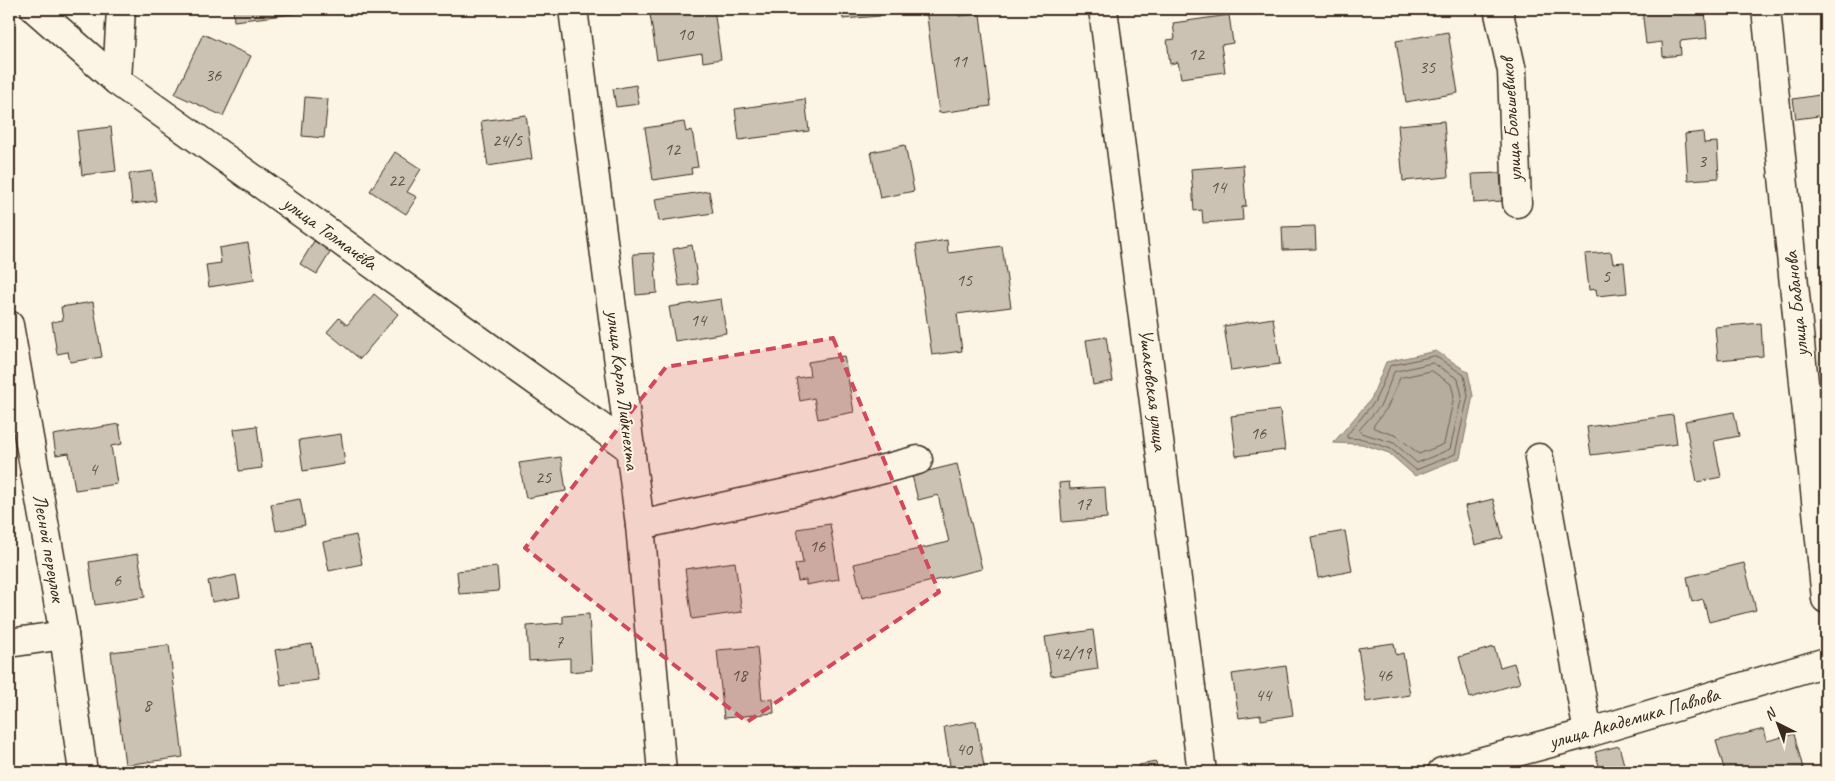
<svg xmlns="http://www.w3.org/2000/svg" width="1835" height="781" viewBox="0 0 1835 781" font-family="Caveat,sans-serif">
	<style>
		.water { fill: #b7ad9e; stroke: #85796b }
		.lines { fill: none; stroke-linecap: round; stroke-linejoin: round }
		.shore { stroke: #6d5e51; stroke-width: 1 }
		.building { fill: #ccc2b3; stroke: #3b2a1e }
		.minor-casing { stroke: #3b2a1e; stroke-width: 31 }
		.minor { stroke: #fcf5e5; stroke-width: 28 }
		.marked { fill: #d1495b; fill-opacity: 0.2; stroke: #d1495b; stroke-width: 4; stroke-dasharray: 10 6; stroke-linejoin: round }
		.labels { text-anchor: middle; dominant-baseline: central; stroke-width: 4; stroke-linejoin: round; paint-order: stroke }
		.number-label { font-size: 18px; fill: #5f5043 }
		.street-label { font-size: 20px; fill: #3b2a1e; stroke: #fcf5e5 }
	</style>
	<rect width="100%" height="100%" fill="#fcf5e5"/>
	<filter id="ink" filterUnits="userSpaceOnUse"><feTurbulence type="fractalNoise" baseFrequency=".02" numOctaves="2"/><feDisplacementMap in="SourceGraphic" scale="10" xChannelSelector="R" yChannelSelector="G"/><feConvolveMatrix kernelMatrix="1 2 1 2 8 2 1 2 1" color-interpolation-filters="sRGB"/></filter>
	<g filter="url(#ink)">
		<path class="water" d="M 1436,351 L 1468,372 L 1473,396 L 1460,458 L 1415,476 L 1389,453 L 1362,444 L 1333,443 L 1371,399 L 1386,362 Z"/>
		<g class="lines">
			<g class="shore">
				<path d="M 1435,356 L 1464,375 L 1468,396 L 1455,454 L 1416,470 L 1391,449 L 1363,439 L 1347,438 L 1347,435 L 1375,401 L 1390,366 Z"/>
				<path d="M 1433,363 L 1458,379 L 1462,396 L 1450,449 L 1417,463 L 1394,443 L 1361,433 L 1359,430 L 1381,405 L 1394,372 Z"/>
				<path d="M 1432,371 L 1451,384 L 1454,396 L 1444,444 L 1419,454 L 1397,436 L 1374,428 L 1373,426 L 1387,408 L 1400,378 Z"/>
			</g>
		</g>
		<g class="building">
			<path d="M 233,9 L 301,9 L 301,13 L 234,21 Z"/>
			<path d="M 684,9 L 714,9 L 721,59 L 703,62 L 702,53 L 657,60 L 650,14 Z"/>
			<path d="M 842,9 L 880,9 L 880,16 L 843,19 Z"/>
			<path d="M 926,9 L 958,9 L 959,16 L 980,14 L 991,106 L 939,113 Z"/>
			<path d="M 1642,9 L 1705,9 L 1707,38 L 1680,41 L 1681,55 L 1663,57 L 1662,42 L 1646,44 Z"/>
			<path d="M 1229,15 L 1233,43 L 1221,45 L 1225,72 L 1181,78 L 1178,62 L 1170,64 L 1167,40 L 1175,39 L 1173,23 Z"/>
			<path d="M 1448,32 L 1458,93 L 1406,102 L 1396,41 Z"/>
			<path d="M 203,34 L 251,56 L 223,116 L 175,94 Z"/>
			<path d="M 636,85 L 639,104 L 616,107 L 613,89 Z"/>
			<path d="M 1826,94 L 1826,115 L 1796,119 L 1793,99 Z"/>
			<path d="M 305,97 L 328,99 L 324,138 L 302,136 Z"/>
			<path d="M 805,99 L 809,131 L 739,140 L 735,109 Z"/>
			<path d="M 526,115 L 532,159 L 488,166 L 481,121 Z"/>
			<path d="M 1444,121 L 1448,177 L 1403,181 L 1398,125 Z"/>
			<path d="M 684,122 L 686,132 L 692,130 L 698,167 L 691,168 L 692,174 L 653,180 L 645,128 Z"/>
			<path d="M 111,127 L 116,171 L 82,175 L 77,131 Z"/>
			<path d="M 1703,132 L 1704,143 L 1717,142 L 1719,178 L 1688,180 L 1685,134 Z"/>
			<path d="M 905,145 L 914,191 L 880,198 L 871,152 Z"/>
			<path d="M 395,152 L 421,169 L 407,192 L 417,197 L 406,214 L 370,191 Z"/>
			<path d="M 1243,165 L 1246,206 L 1242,207 L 1243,220 L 1203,223 L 1202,210 L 1194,211 L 1191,169 Z"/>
			<path d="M 152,171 L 156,201 L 132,204 L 129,174 Z"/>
			<path d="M 1500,173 L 1502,201 L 1474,203 L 1472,174 Z"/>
			<path d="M 709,191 L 713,213 L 659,221 L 655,199 Z"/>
			<path d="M 1315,226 L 1316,249 L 1283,250 L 1282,227 Z"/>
			<path d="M 947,240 L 948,253 L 1002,246 L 1011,307 L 957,314 L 962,351 L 932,355 L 916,245 Z"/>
			<path d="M 314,241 L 331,251 L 317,274 L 300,264 Z"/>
			<path d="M 248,243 L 254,280 L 209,287 L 206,265 L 221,263 L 219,248 Z"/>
			<path d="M 692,245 L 698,284 L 679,286 L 673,249 Z"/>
			<path d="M 1611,252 L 1613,263 L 1624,262 L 1627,293 L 1597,296 L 1596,289 L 1589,290 L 1585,254 Z"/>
			<path d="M 654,253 L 657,293 L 636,295 L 633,254 Z"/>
			<path d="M 374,294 L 398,314 L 360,359 L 327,332 L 339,318 L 347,325 Z"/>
			<path d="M 721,299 L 726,333 L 675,341 L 669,307 Z"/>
			<path d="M 93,302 L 102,357 L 70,362 L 68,352 L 57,354 L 52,322 L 63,320 L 61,307 Z"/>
			<path d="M 1273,318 L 1280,364 L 1231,371 L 1224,326 Z"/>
			<path d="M 1761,323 L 1763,356 L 1718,360 L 1715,327 Z"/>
			<path d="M 1106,337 L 1113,381 L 1093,385 L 1086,340 Z"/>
			<path d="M 844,356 L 854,412 L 818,419 L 814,398 L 800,401 L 796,378 L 810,376 L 808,362 Z"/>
			<path d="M 1280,410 L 1285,450 L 1236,456 L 1231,416 Z"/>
			<path d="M 1734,412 L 1739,436 L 1714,441 L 1721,477 L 1697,482 L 1685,421 Z"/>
			<path d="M 1673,415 L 1677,444 L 1591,455 L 1587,427 Z"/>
			<path d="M 119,424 L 122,444 L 111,446 L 117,484 L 75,490 L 69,453 L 56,455 L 53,435 Z"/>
			<path d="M 257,426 L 262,468 L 239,471 L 234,429 Z"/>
			<path d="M 341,434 L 345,464 L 303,471 L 299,440 Z"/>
			<path d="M 561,457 L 566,491 L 526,498 L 519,463 Z"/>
			<path d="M 957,464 L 982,569 L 862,598 L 854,564 L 949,542 L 938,495 L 918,500 L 912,475 Z"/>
			<path d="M 1069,482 L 1070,489 L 1105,487 L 1107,518 L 1062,522 L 1059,483 Z"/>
			<path d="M 300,499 L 305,525 L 276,531 L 271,504 Z"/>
			<path d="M 1493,499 L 1503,538 L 1475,545 L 1465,506 Z"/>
			<path d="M 830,524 L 839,579 L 806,585 L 806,580 L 798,581 L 795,564 L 803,563 L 797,529 Z"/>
			<path d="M 1345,531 L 1352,571 L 1318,578 L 1311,537 Z"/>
			<path d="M 356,535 L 362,564 L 329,571 L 323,542 Z"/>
			<path d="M 138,554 L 145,597 L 95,605 L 89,562 Z"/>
			<path d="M 735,562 L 742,612 L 692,619 L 685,569 Z"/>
			<path d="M 1744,563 L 1756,610 L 1709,622 L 1703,599 L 1692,602 L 1687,577 Z"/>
			<path d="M 497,567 L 499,591 L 459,594 L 457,571 Z"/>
			<path d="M 236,575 L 240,597 L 212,602 L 208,581 Z"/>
			<path d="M 589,614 L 592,670 L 570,672 L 570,658 L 529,661 L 527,626 L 563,623 L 563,616 Z"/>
			<path d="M 1093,630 L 1098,669 L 1051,676 L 1045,637 Z"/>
			<path d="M 1394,643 L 1396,655 L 1403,653 L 1410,695 L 1366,702 L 1358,648 Z"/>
			<path d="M 312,644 L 318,680 L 281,685 L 275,650 Z"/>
			<path d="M 169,645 L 183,757 L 125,765 L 111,652 Z"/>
			<path d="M 757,647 L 762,700 L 773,699 L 774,713 L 724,718 L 717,650 Z"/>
			<path d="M 1494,647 L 1500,667 L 1514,663 L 1520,683 L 1470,698 L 1459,657 Z"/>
			<path d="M 1286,666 L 1293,715 L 1261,720 L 1261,715 L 1239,718 L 1232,674 Z"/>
			<path d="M 976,721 L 985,772 L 951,772 L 944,727 Z"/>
			<path d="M 1764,729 L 1767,741 L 1794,734 L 1804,772 L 1725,772 L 1716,741 Z"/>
			<path d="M 1619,746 L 1626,772 L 1601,772 L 1595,752 Z"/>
			<path d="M 1156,762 L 1158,772 L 1141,772 L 1139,765 Z"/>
			<path d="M 347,767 L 348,772 L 321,772 L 321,771 Z"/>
		</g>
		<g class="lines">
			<g class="minor-casing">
				<g id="minor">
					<path d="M 35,9 L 117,81 L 631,449"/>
					<path d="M 573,9 L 640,525 L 662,772"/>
					<path d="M 1103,9 L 1202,772"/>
					<path d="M 1498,9 L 1512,71 L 1517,203"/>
					<path d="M 1766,9 L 1826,599"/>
					<path d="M 117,81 L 121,9"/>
					<path d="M 9,325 L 64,635 L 83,772"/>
					<path d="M 1539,458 L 1588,733"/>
					<path d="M 640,525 L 823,485 L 918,460"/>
					<path d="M 9,643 L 64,635"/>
					<path d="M 1442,772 L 1588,733 L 1826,662"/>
				</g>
			</g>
			<use href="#minor" class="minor"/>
		</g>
	</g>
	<path class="marked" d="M 833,338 L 939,592 L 747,722 L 525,548 L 666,367 Z"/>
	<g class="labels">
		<g class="number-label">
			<text x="685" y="34">10</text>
			<text x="1196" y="54">12</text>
			<text x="959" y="61">11</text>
			<text x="1427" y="67">35</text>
			<text x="213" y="75">36</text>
			<text x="507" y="140">24/5</text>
			<text x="672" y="149">12</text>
			<text x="1702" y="161">3</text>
			<text x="396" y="180">22</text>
			<text x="1218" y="187">14</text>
			<text x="1606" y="276">5</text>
			<text x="964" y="280">15</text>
			<text x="698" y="320">14</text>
			<text x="1258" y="433">16</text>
			<text x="93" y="469">4</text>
			<text x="543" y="477">25</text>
			<text x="1083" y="504">17</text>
			<text x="817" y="546">16</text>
			<text x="117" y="580">6</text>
			<text x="559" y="642">7</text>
			<text x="1072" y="653">42/19</text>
			<text x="739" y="675">18</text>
			<text x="1384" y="675">46</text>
			<text x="1263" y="695">44</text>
			<text x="147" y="705">8</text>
			<text x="964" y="749">40</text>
		</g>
		<g class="street-label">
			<text transform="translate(1511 120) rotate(-94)">улица Большевиков</text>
			<text transform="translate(330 233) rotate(36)">улица Толмачёва</text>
			<text transform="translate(1796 304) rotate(-96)">улица Бабанова</text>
			<text transform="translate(623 390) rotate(83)">улица Карла Либкнехта</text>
			<text transform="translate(1153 390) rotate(83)">Ушаковская улица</text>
			<text transform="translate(49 548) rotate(80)">Лесной переулок</text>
			<text transform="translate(1634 718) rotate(-16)">улица Академика Павлова</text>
		</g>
	</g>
	<rect width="1835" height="781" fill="none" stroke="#fcf5e5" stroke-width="30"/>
	<rect x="15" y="15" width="1805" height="751" fill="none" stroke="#3b2a1e" stroke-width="2" filter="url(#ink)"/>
	<g transform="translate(1778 724) rotate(318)" stroke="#fcf5e5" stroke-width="4" paint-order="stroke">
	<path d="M0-4L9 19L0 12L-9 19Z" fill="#3b2a1e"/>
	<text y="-8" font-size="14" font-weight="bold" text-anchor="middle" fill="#3b2a1e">N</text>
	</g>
</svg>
